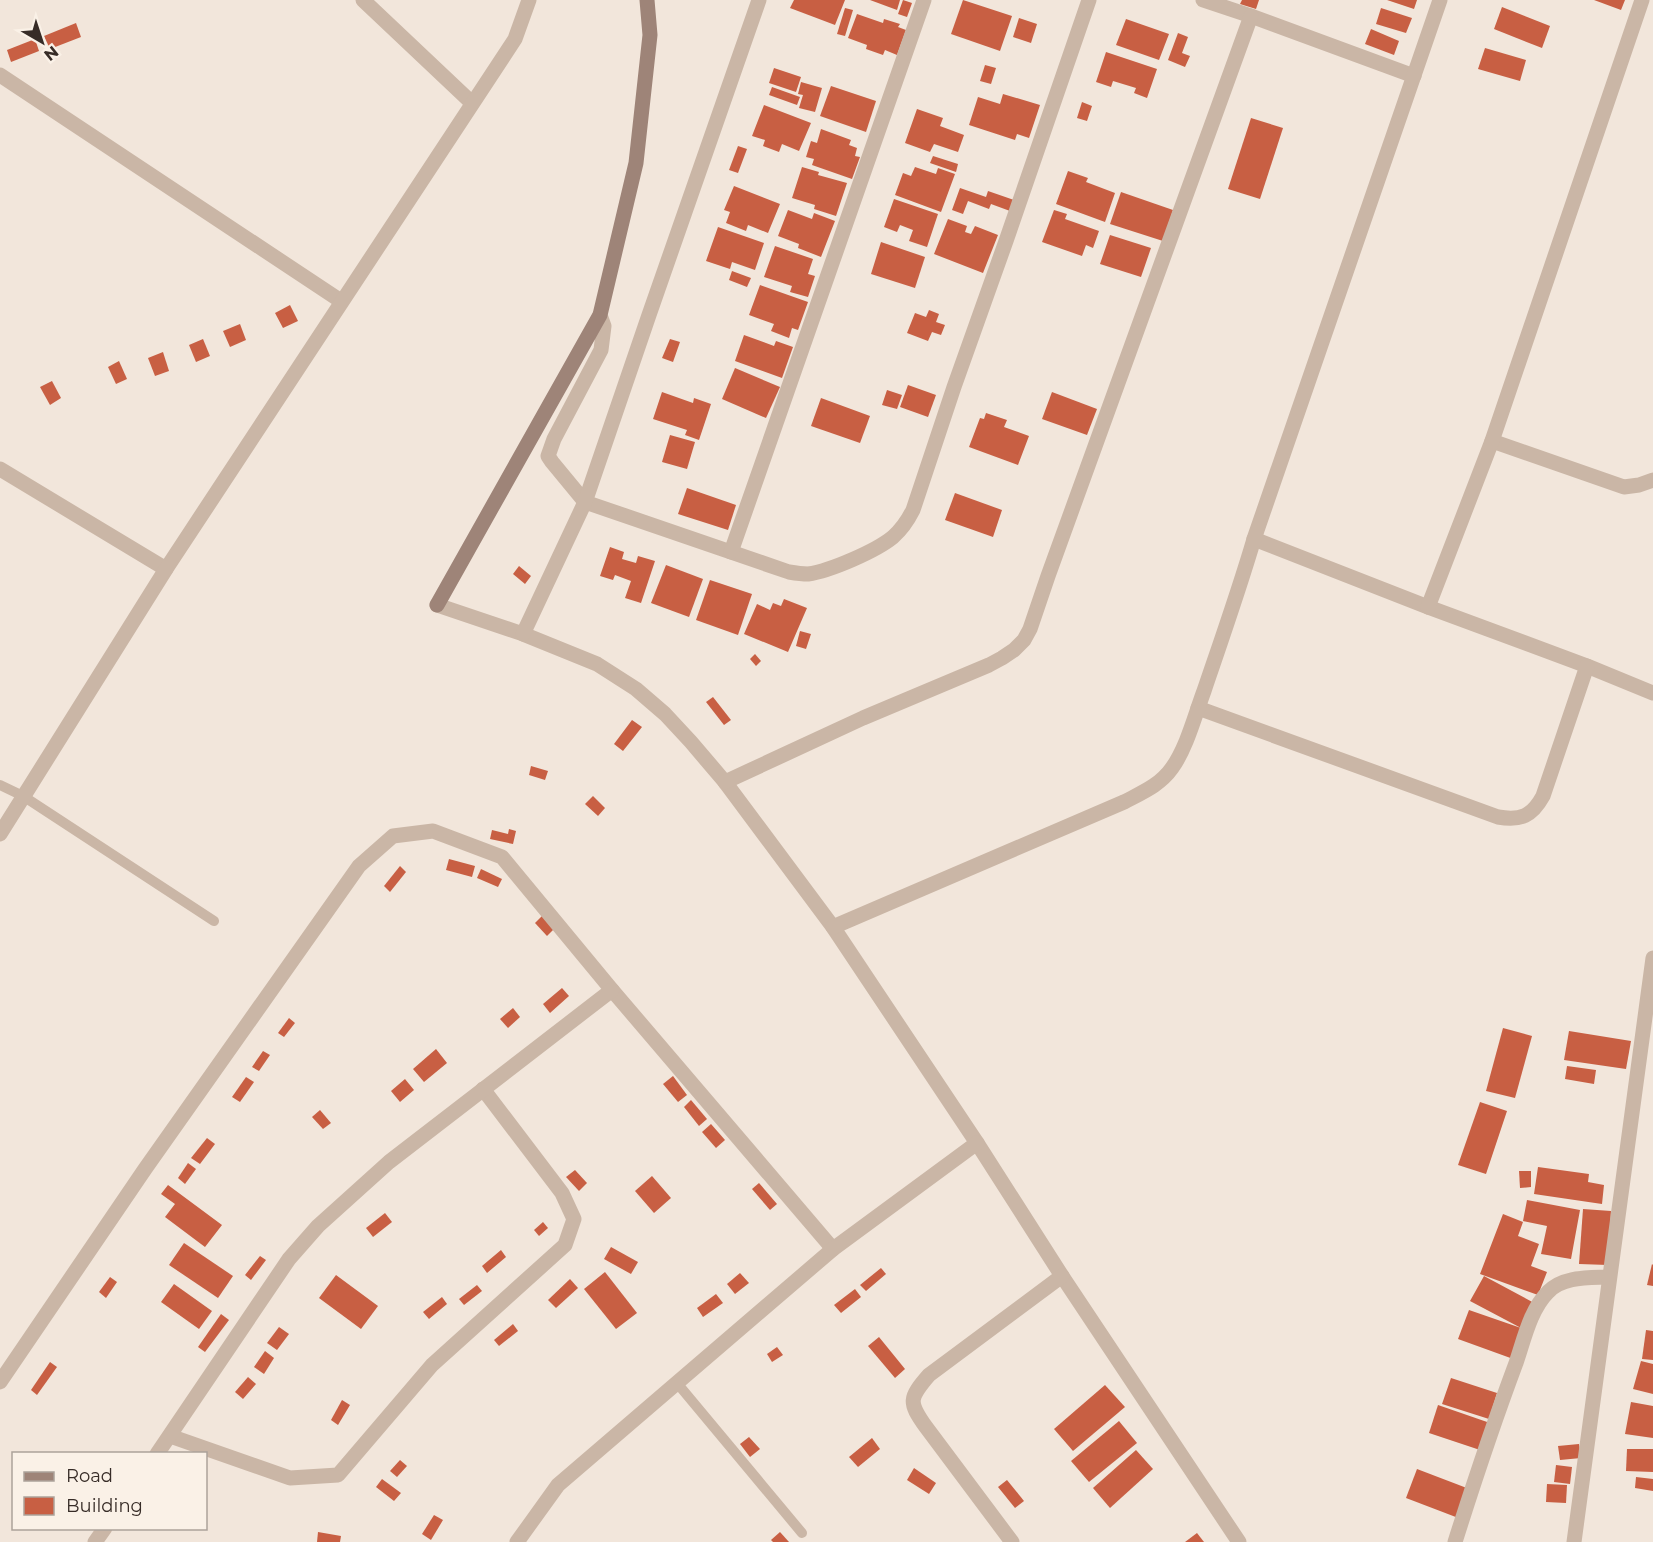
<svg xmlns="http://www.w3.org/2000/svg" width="1653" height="1542" viewBox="0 0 1653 1542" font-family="Montserrat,sans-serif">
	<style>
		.building { fill: #c85f43 }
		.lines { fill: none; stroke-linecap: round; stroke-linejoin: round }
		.lane { stroke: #cab6a6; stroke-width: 10 }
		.street { stroke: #cab6a6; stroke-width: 15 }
		.secondary { stroke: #9e8478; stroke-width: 15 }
	</style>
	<rect width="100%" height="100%" fill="#f2e6db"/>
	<g class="building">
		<path d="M 794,0 L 845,0 L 835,25 L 790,8 Z"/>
		<path d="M 870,0 L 900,0 L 897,10 Z"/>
		<path d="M 903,0 L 912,3 L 907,17 L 898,14 Z"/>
		<path d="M 963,0 L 1012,16 L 1000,51 L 951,34 Z"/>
		<path d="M 1242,0 L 1259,0 L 1256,9 L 1240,4 Z"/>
		<path d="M 1387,0 L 1417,0 L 1414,9 Z"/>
		<path d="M 1594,0 L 1625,0 L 1621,10 Z"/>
		<path d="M 1502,7 L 1550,26 L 1542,48 L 1494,29 Z"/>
		<path d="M 845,8 L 853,10 L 845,36 L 837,34 Z"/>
		<path d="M 1381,8 L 1412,18 L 1406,33 L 1376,24 Z"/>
		<path d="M 857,14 L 883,23 L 884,19 L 900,24 L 898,27 L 906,30 L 897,55 L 885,50 L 883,55 L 866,49 L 867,45 L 848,38 Z"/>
		<path d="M 1019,18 L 1037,24 L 1031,43 L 1013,37 Z"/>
		<path d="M 1126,19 L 1169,34 L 1159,60 L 1116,45 Z"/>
		<path d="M 76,23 L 81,37 L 50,49 L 44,36 Z"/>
		<path d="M 1371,29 L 1399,41 L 1394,55 L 1365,44 Z"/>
		<path d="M 1178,33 L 1188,37 L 1182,53 L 1190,56 L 1185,67 L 1168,60 Z"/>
		<path d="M 35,39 L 39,51 L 11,62 L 7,50 Z"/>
		<path d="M 1485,48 L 1526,60 L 1520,81 L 1478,69 Z"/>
		<path d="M 1106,52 L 1157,69 L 1147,98 L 1134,93 L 1136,88 L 1113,81 L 1111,87 L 1096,82 Z"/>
		<path d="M 985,65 L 996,68 L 991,84 L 980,81 Z"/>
		<path d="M 774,68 L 801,77 L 796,92 L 769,83 Z"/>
		<path d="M 801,82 L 822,88 L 815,112 L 799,108 L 803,95 L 798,94 Z"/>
		<path d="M 831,86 L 876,101 L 866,132 L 820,116 Z"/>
		<path d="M 772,87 L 800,97 L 797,105 L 769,95 Z"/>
		<path d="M 1003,94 L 1040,105 L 1029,138 L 1017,134 L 1015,140 L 969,125 L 978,97 L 1000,104 Z"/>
		<path d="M 1082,102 L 1092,106 L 1087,121 L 1077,118 Z"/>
		<path d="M 764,105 L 811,123 L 799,151 L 782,144 L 779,152 L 763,146 L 765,140 L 752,136 Z"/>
		<path d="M 917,109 L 943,118 L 940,126 L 964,135 L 958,152 L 934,144 L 930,152 L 905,143 Z"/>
		<path d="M 1251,118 L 1283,128 L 1260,199 L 1228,189 Z"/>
		<path d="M 821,129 L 851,140 L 849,145 L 857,148 L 855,156 L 860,157 L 852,179 L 812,165 L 814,159 L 806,157 L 811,141 L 817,143 Z"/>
		<path d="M 738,146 L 747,149 L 738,173 L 729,170 Z"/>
		<path d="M 933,156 L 958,164 L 956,172 L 930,163 Z"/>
		<path d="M 802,167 L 819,172 L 818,175 L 847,183 L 836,216 L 814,209 L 815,205 L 792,198 Z"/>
		<path d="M 915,167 L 936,174 L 938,168 L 955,174 L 941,212 L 895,195 L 903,173 L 911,176 Z"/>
		<path d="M 1068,171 L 1088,178 L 1086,182 L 1115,193 L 1105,222 L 1056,204 Z"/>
		<path d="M 734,186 L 780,204 L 768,233 L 748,225 L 746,231 L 726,223 L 730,212 L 724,210 Z"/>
		<path d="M 960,188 L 986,197 L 988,191 L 1014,200 L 1010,211 L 991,204 L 989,209 L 968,201 L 963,214 L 952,210 Z"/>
		<path d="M 1121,192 L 1173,210 L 1163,241 L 1110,224 Z"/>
		<path d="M 894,199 L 938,214 L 927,247 L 909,241 L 913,230 L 900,225 L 897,232 L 884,227 Z"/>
		<path d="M 788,210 L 812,219 L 814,213 L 835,221 L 821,257 L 798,248 L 799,244 L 778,236 Z"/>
		<path d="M 1054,210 L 1067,214 L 1065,219 L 1099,231 L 1093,248 L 1086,245 L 1082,256 L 1042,242 Z"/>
		<path d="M 948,219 L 967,226 L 965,232 L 971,234 L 975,226 L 998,235 L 983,273 L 934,254 Z"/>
		<path d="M 718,227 L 764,243 L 755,270 L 732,262 L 730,269 L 706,261 Z"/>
		<path d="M 1110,235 L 1151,248 L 1141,277 L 1100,264 Z"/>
		<path d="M 881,242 L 925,257 L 915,288 L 871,274 Z"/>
		<path d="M 775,246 L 813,259 L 808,274 L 815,276 L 808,297 L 790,292 L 792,286 L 764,277 Z"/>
		<path d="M 732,271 L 751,278 L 747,287 L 729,280 Z"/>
		<path d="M 760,285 L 808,302 L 798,330 L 792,328 L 789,338 L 771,331 L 774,324 L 749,315 Z"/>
		<path d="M 290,305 L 298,321 L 283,328 L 275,313 Z"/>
		<path d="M 929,310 L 939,314 L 936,322 L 945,325 L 941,335 L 932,332 L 928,341 L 907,333 L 915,313 L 926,317 Z"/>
		<path d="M 240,324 L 246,340 L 230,347 L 223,331 Z"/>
		<path d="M 744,335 L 774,346 L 776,341 L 793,347 L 782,378 L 735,361 Z"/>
		<path d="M 203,339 L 210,356 L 196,362 L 189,345 Z"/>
		<path d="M 670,339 L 680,342 L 673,362 L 662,358 Z"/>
		<path d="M 163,352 L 169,371 L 155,376 L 148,358 Z"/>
		<path d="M 119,361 L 127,379 L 116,384 L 108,367 Z"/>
		<path d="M 735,368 L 780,387 L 766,418 L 722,399 Z"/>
		<path d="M 52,381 L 61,398 L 50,405 L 40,387 Z"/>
		<path d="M 908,385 L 936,395 L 928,417 L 900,407 Z"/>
		<path d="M 887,390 L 902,395 L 897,409 L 882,405 Z"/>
		<path d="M 662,392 L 693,403 L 694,398 L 711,404 L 699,440 L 685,435 L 687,430 L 653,419 Z"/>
		<path d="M 1052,392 L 1097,409 L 1087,435 L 1042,419 Z"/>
		<path d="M 821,398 L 870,416 L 860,443 L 811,426 Z"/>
		<path d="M 986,413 L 1007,420 L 1004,427 L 1029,436 L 1018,465 L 969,447 L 980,418 L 984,419 Z"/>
		<path d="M 670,435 L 695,442 L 687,469 L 662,462 Z"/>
		<path d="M 687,488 L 736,505 L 728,530 L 678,514 Z"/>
		<path d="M 955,493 L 1002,510 L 993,537 L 945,520 Z"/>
		<path d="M 610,547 L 624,552 L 622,559 L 636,563 L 638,556 L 655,561 L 641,603 L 625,598 L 631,581 L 615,575 L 613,580 L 600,576 Z"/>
		<path d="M 666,565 L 703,579 L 689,617 L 651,603 Z"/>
		<path d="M 519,566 L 531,576 L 525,584 L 513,574 Z"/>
		<path d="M 710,580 L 752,594 L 738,635 L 696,620 Z"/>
		<path d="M 784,599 L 807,608 L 788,652 L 744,634 L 757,604 L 770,610 L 773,603 L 781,606 Z"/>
		<path d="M 800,631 L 811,634 L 806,649 L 796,646 Z"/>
		<path d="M 755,654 L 761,661 L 756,666 L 750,659 Z"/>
		<path d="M 713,697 L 731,720 L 724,725 L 706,702 Z"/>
		<path d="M 632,720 L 642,727 L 623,751 L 614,744 Z"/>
		<path d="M 531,766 L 548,771 L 545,780 L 529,775 Z"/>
		<path d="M 593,796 L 605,808 L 598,816 L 585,804 Z"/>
		<path d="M 509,829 L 516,831 L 513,844 L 490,839 L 492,830 L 508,834 Z"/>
		<path d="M 449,859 L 475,866 L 472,877 L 446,870 Z"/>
		<path d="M 400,866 L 406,872 L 390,892 L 384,886 Z"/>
		<path d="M 481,869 L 502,879 L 498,887 L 477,878 Z"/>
		<path d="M 542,916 L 554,929 L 547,936 L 535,923 Z"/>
		<path d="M 562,988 L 569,996 L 550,1013 L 543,1004 Z"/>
		<path d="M 513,1008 L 520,1017 L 508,1028 L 500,1019 Z"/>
		<path d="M 289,1018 L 295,1023 L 284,1037 L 278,1033 Z"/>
		<path d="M 1503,1028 L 1532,1036 L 1515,1098 L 1486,1091 Z"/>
		<path d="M 1569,1031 L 1631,1041 L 1626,1069 L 1564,1060 Z"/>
		<path d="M 436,1049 L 447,1063 L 424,1082 L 413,1069 Z"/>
		<path d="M 263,1051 L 270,1055 L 259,1071 L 252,1067 Z"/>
		<path d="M 1567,1066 L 1596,1070 L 1594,1084 L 1565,1079 Z"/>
		<path d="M 673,1076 L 687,1095 L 678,1102 L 663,1084 Z"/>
		<path d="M 246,1077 L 254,1082 L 240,1102 L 232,1097 Z"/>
		<path d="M 405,1079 L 414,1090 L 400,1102 L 391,1091 Z"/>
		<path d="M 691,1100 L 707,1119 L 699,1126 L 684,1107 Z"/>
		<path d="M 1480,1102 L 1507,1111 L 1486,1174 L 1458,1165 Z"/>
		<path d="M 320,1110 L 331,1123 L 323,1129 L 312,1117 Z"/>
		<path d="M 711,1124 L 725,1140 L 716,1148 L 702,1132 Z"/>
		<path d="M 207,1138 L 215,1144 L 200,1164 L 191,1158 Z"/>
		<path d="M 188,1163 L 196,1169 L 185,1184 L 178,1178 Z"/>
		<path d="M 1538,1167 L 1589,1174 L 1588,1182 L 1604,1185 L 1602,1204 L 1534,1194 Z"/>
		<path d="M 575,1170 L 587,1183 L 579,1191 L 566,1177 Z"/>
		<path d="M 1519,1171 L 1531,1171 L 1531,1187 L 1520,1188 Z"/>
		<path d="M 652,1176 L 671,1198 L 654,1213 L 635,1191 Z"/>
		<path d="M 759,1183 L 777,1204 L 770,1210 L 752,1189 Z"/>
		<path d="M 168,1185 L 222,1225 L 205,1247 L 165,1217 L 175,1204 L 161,1194 Z"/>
		<path d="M 1527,1200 L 1580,1210 L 1571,1259 L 1541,1254 L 1547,1226 L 1523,1221 Z"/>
		<path d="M 1583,1209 L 1611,1211 L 1608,1265 L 1579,1264 Z"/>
		<path d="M 385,1213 L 392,1222 L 373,1237 L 366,1228 Z"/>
		<path d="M 1503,1214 L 1523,1222 L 1518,1236 L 1539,1244 L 1531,1266 L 1547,1272 L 1538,1295 L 1480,1274 Z"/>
		<path d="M 543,1222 L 548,1228 L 539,1236 L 534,1230 Z"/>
		<path d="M 184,1243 L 233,1276 L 218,1298 L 169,1265 Z"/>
		<path d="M 611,1247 L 638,1262 L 631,1274 L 604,1259 Z"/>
		<path d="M 501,1250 L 506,1257 L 487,1273 L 482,1266 Z"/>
		<path d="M 260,1256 L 266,1260 L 251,1280 L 245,1275 Z"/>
		<path d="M 1652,1264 L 1653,1265 L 1653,1286 L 1647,1285 Z"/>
		<path d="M 881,1268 L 886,1274 L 866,1291 L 860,1285 Z"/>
		<path d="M 605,1272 L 637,1313 L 616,1329 L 584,1289 Z"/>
		<path d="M 740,1273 L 749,1283 L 735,1294 L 727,1284 Z"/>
		<path d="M 336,1275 L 378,1306 L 361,1329 L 319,1298 Z"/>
		<path d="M 1484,1276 L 1536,1304 L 1516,1360 L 1458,1339 L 1469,1310 L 1521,1328 L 1470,1301 Z"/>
		<path d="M 110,1277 L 117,1282 L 106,1298 L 99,1292 Z"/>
		<path d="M 570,1279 L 578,1288 L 556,1308 L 548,1300 Z"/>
		<path d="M 174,1284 L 212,1311 L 199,1329 L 161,1302 Z"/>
		<path d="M 477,1285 L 482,1291 L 464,1305 L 459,1299 Z"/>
		<path d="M 855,1289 L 861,1297 L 841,1313 L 834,1305 Z"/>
		<path d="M 716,1294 L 723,1303 L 703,1317 L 697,1308 Z"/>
		<path d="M 442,1297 L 447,1304 L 429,1319 L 423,1312 Z"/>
		<path d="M 221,1314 L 229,1320 L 205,1352 L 198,1347 Z"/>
		<path d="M 513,1324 L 518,1331 L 499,1346 L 494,1340 Z"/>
		<path d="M 279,1327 L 289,1334 L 277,1350 L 267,1343 Z"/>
		<path d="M 1646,1330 L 1653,1331 L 1653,1360 L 1642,1359 Z"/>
		<path d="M 879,1337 L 905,1369 L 895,1378 L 868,1346 Z"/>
		<path d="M 777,1347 L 783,1355 L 772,1362 L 767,1354 Z"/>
		<path d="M 265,1351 L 274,1358 L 264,1374 L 254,1367 Z"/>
		<path d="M 1641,1361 L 1653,1364 L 1653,1394 L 1633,1389 Z"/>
		<path d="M 50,1362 L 57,1367 L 37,1395 L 31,1390 Z"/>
		<path d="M 248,1377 L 256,1384 L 243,1399 L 235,1392 Z"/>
		<path d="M 1451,1378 L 1497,1393 L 1489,1419 L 1442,1404 Z"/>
		<path d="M 1105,1385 L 1125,1407 L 1073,1451 L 1054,1429 Z"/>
		<path d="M 342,1400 L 350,1405 L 338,1425 L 331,1420 Z"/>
		<path d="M 1631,1402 L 1653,1406 L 1653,1438 L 1625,1434 Z"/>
		<path d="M 1438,1405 L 1490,1423 L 1480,1450 L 1429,1433 Z"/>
		<path d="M 1119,1421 L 1137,1443 L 1089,1482 L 1071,1461 Z"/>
		<path d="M 749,1437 L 760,1449 L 750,1457 L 740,1444 Z"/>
		<path d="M 872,1438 L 880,1449 L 858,1467 L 849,1457 Z"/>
		<path d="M 1579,1444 L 1581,1458 L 1560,1460 L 1558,1446 Z"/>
		<path d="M 1627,1449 L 1653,1449 L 1653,1472 L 1626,1471 Z"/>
		<path d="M 1136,1450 L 1153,1469 L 1110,1508 L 1093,1488 Z"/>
		<path d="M 400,1460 L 407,1466 L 397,1477 L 390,1471 Z"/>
		<path d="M 1556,1465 L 1572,1467 L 1570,1484 L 1554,1482 Z"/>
		<path d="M 914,1468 L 936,1483 L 929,1494 L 907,1480 Z"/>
		<path d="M 1417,1469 L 1472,1490 L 1461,1519 L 1406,1498 Z"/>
		<path d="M 1636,1477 L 1653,1479 L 1653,1491 L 1635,1488 Z"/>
		<path d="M 382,1479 L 401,1493 L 394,1501 L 376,1487 Z"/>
		<path d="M 1007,1480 L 1024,1501 L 1015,1508 L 998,1487 Z"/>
		<path d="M 1547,1484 L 1567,1485 L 1566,1503 L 1546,1502 Z"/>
		<path d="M 434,1515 L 443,1520 L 431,1540 L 422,1534 Z"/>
		<path d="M 318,1532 L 341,1536 L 340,1542 L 317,1542 Z"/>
		<path d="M 780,1532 L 789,1542 L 773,1542 L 771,1540 Z"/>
		<path d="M 1197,1533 L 1204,1542 L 1185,1542 Z"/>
	</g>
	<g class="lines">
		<g class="lane">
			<path d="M 0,785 L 23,796 L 214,921"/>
			<path d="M 677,1383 L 802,1533"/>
		</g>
		<g class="street">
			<path d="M 363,0 L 472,103"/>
			<path d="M 1203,0 L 1251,16 L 1414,76"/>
			<path d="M 0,75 L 341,301"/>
			<path d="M 600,315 L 604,326 L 601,350 L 554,439 L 548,456 L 552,462 L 585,502 L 789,572 C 795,573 801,574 808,574 C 830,571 876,551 893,537 C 902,529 908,520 913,510 L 954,387 L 1006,241 L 1089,0"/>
			<path d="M 1492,441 L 1624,487 L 1639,485 L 1653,480"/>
			<path d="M 0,469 L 166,569"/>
			<path d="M 1254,539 L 1428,607 L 1587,666 L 1653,693"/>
			<path d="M 731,552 L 924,0"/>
			<path d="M 437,605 L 523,634 L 597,664 L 636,689 L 665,714 L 691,742 L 725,782 L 833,927 L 977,1143 L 1062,1276 L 1239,1542"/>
			<path d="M 1428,607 L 1492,441 L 1642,0"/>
			<path d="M 523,634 L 585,502 L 649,315 L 759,0"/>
			<path d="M 1198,708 L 1498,817 C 1521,821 1532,816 1543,796 L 1587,666"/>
			<path d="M 725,782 L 863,718 L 989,665 L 1002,658 L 1014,650 L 1024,640 L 1030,629 L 1048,576 L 1251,16"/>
			<path d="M 0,834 L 166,569 L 515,39 L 529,0"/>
			<path d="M 833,927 L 1124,802 C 1143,792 1160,785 1172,768 C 1187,747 1195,715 1204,691 C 1221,641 1239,590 1254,539 L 1440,0"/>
			<path d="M 0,1382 L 145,1169 L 359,866 L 393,836 L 433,831 L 502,857 L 612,990 L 833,1249"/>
			<path d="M 170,1436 L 290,1478 L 338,1475 L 432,1365 L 565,1245 L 574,1219 L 562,1193 L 483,1089"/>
			<path d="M 157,1454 L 289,1259 L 318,1226 L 389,1162 L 612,990"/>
			<path d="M 95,1542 L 105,1528"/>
			<path d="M 517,1542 L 558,1485 L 833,1249 L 977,1143"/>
			<path d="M 1012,1542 L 926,1427 C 908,1402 909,1398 929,1375 L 1062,1276"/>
			<path d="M 1455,1542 C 1474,1482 1494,1422 1516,1363 C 1524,1340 1530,1310 1548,1292 C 1563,1276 1589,1278 1609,1277"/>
			<path d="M 1574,1542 L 1653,958"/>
		</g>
		<path class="secondary" d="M 437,605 L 600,315 L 636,163 L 650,35 L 647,0"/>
	</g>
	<rect x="12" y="1452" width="195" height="78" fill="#faf1e7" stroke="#aca29a" stroke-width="1.5"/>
	<rect x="24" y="1472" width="30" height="9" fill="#9e8478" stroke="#aca29a" stroke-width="1.5"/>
	<text x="66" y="1482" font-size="18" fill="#372c27">Road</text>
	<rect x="24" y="1497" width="30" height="18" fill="#c85f43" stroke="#aca29a" stroke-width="1.5"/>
	<text x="66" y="1512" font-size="18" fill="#372c27">Building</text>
	<g transform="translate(42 42) rotate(141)" stroke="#faf1e7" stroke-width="4.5" paint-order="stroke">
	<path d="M0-4.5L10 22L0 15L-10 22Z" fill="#372c27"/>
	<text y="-9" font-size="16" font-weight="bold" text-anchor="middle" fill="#372c27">N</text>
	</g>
</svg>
